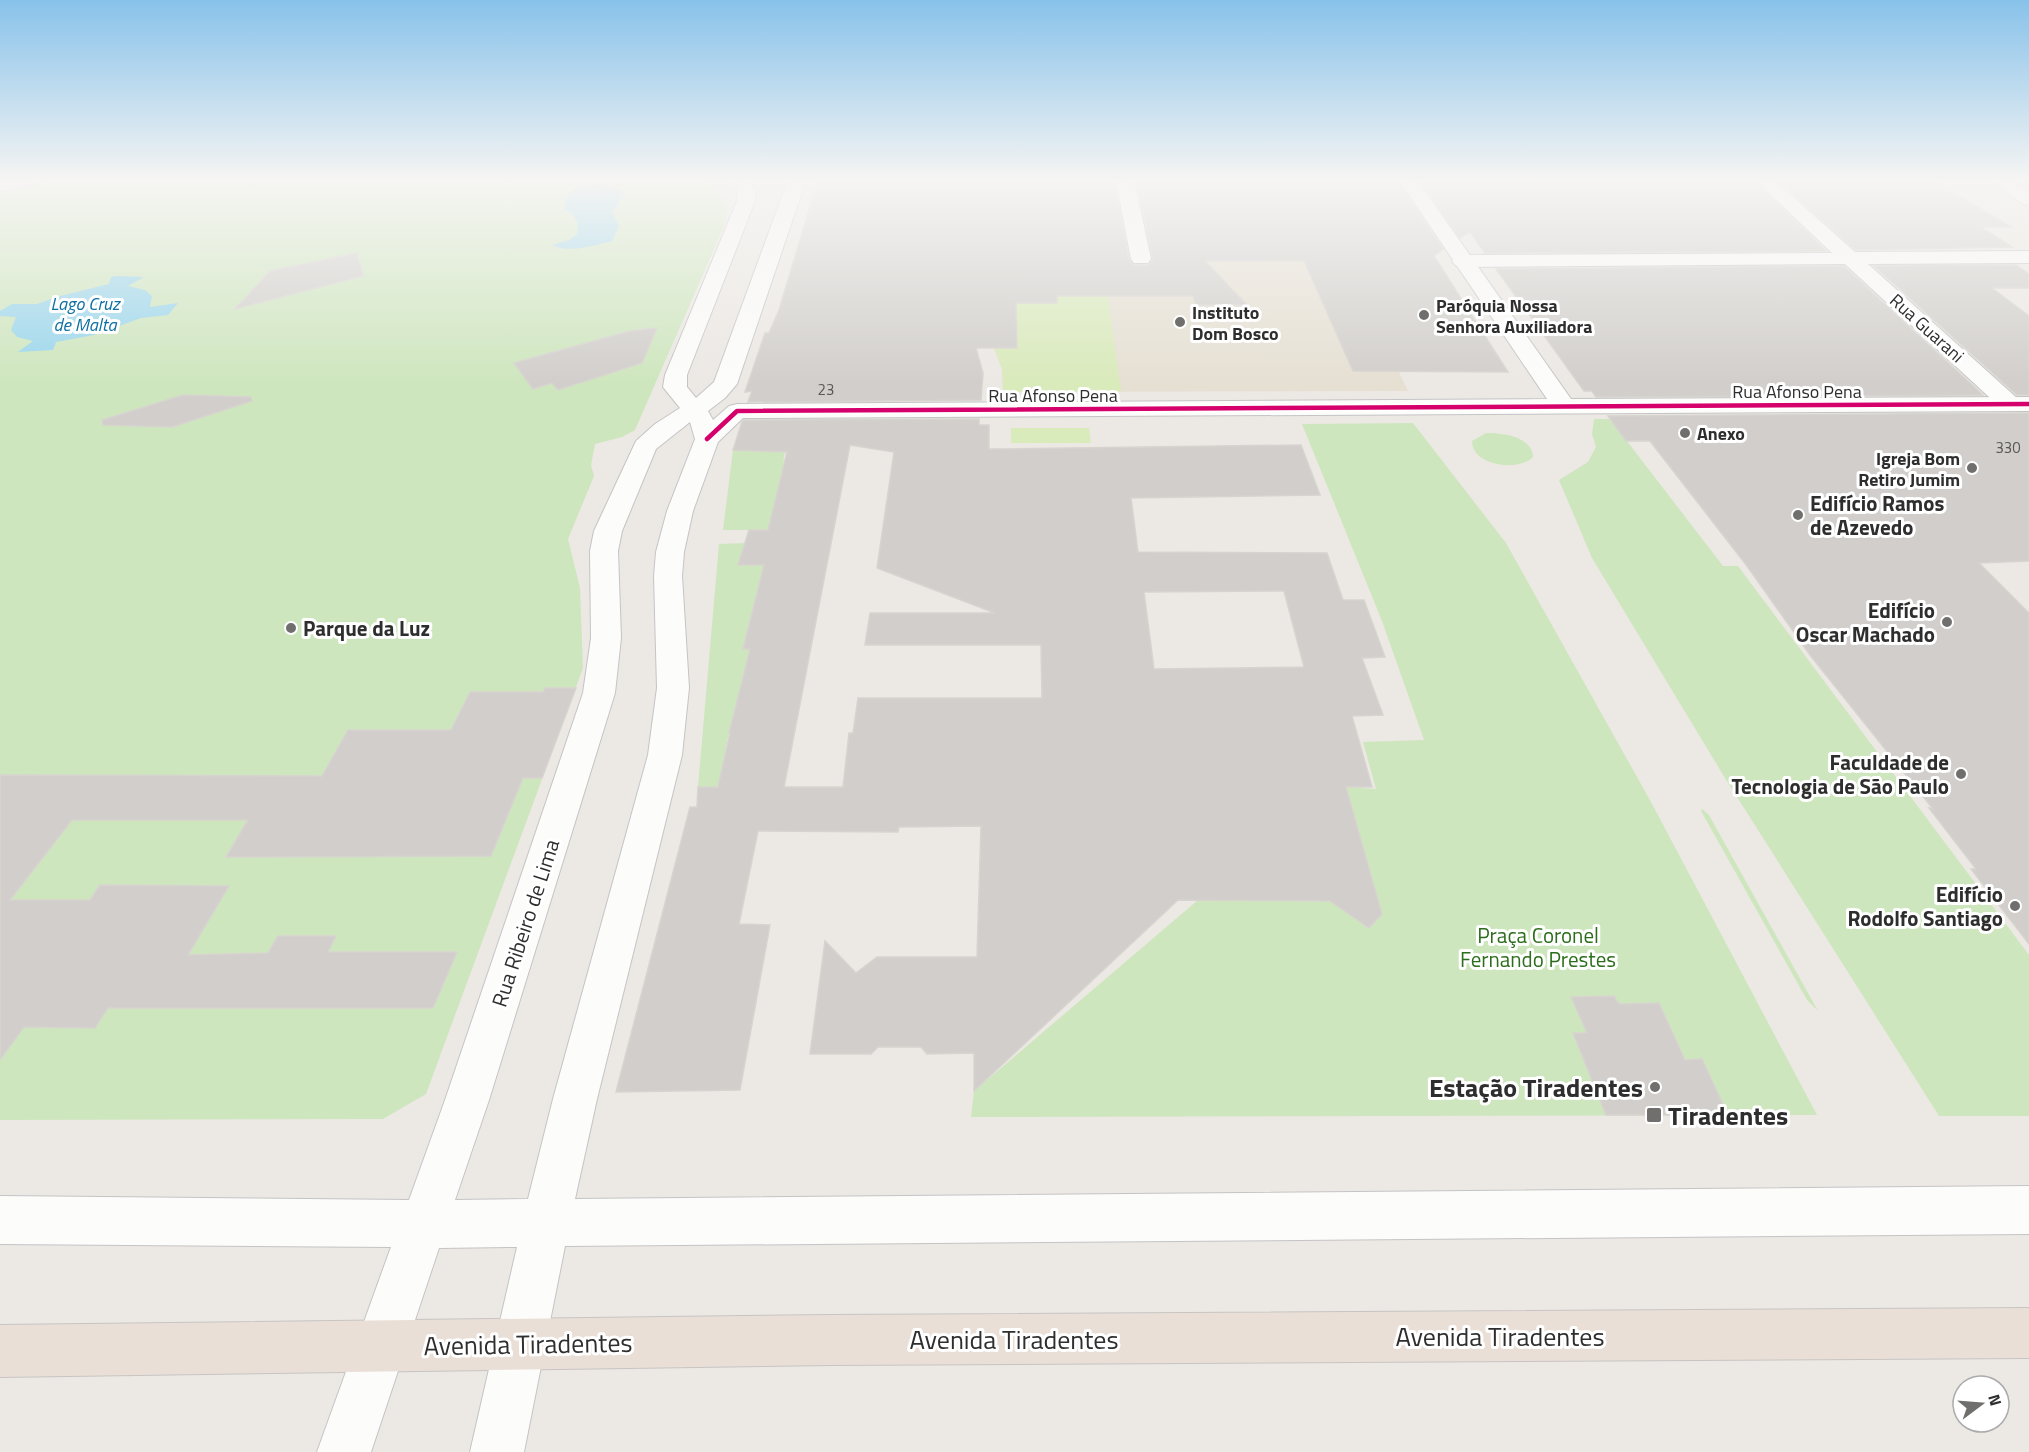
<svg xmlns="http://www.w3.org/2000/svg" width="2029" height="1452" viewBox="0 0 2029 1452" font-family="'Titillium Web',sans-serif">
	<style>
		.education { fill: #e6e0d3 }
		.green { fill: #cee6be }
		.pitch { fill: #d9eabb }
		.water { fill: #99d6ec }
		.building { fill: #d1cecb; stroke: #d7d4d0; stroke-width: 1.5; fill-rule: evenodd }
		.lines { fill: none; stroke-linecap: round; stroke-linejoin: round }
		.street-casing { stroke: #c5c4c5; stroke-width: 2 }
		.secondary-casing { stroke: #c5c4c5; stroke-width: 2 }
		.highway-casing { stroke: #c6c5c4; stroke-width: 2 }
		.street { fill: #fcfcfb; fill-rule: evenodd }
		.secondary { fill: #fcfcfb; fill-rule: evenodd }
		.highway { fill: #eadfd6; fill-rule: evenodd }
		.cycleway-casing { stroke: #fff; stroke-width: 8 }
		.cycleway { stroke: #d6006c; stroke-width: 4.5 }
		.poi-dot { fill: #706f6e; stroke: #fff; stroke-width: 2 }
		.labels { text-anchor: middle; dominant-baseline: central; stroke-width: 6; stroke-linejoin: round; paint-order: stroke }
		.far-number-label { font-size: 15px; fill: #585857 }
		.far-water-label { font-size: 18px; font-style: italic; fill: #0d6fa3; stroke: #fff }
		.far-poi-label { font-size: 18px; font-weight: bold; fill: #2e2e2e; stroke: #fff; text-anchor: start }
		.far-street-label { font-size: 18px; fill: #2e2e2e; stroke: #fff }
		.poi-label { font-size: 21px; font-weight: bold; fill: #2e2e2e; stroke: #fff; text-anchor: end }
		.street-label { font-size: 21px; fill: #2e2e2e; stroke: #fff }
		.park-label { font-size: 21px; fill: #2c6e1b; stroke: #fff }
		.near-poi-label { font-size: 26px; font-weight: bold; fill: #2e2e2e; stroke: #fff; text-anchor: end }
		.near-street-label { font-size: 26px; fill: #2e2e2e; stroke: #fff }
	</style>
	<rect width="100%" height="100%" fill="#ece8e4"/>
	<path class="education" d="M 1346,260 L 1408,391 L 1003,392 L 1002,369 L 959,261 Z"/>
	<g class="green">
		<path d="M 59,180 L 700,180 L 713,186 L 728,207 L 725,224 L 635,430 L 622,437 L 595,444 L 591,465 L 594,476 L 568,539 L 580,588 L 583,668 L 426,1094 L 383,1119 L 0,1120 L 0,195 Z"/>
		<path d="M 1594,419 L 1610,419 L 1723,566 L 1738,566 L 2029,955 L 2029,1116 L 1939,1116 L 1725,778 L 1592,558 L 1559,480 L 1588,462 L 1596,447 L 1592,434 Z"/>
		<path d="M 1413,423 L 1506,543 L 1651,802 L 1817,1115 L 971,1117 L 974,1091 L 1198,900 L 1378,902 L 1346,787 L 1376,789 L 1363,742 L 1424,740 L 1382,621 L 1302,424 Z"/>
		<path d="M 1486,433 C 1502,433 1532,436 1533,457 C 1518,472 1472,466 1472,441 Z"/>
		<path d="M 733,450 L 785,450 L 782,473 L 768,530 L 723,530 Z"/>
		<path d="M 745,543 L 738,565 L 771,565 L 759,610 L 753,610 L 743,648 L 750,649 L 729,732 L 719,787 L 698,787 L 719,544 Z"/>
		<path d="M 1702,809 L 1709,815 L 1818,1011 L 1807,1000 L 1701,811 Z"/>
	</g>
	<g class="pitch">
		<path d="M 1057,296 L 1108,296 L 1121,392 L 1003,392 L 1002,369 L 994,348 L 1016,303 L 1056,303 Z"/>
		<path d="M 1011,428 L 1089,428 L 1091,443 L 1011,443 Z"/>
	</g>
	<g class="water">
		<path d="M 596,184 L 614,187 L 625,193 L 612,212 L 619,226 L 612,241 C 595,245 569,254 552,245 L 569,240 L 577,234 C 580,222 575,215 565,209 L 566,199 L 572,190 Z"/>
		<path d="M 116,276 L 144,277 L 128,286 L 145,290 L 152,296 L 150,307 L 178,303 L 168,315 L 141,318 L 94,335 L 56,342 L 53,350 L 18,352 L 33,341 L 17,337 L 11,330 L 16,317 L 0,316 L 0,311 L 12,304 L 37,304 L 56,297 L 109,284 L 111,277 Z"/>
	</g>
	<g class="building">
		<path d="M 818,180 L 1114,180 L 1129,259 L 1134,265 L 1148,265 L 1153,259 L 1136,180 L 1397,180 L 1443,249 L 1434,256 L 1508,372 L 1353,371 L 1304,261 L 1205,261 L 1247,305 L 1196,305 L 1193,296 L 1057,296 L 1057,303 L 1016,303 L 1017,348 L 976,348 L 983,373 L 981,400 L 748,402 L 752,391 L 745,392 L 765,333 L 769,333 L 779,310 Z"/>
		<path d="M 1420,180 L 1753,180 L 1826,251 L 1485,253 L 1470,232 L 1460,238 Z"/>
		<path d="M 1777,180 L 1933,180 L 2011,227 L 1981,227 L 2012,247 L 1856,250 Z"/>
		<path d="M 357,253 L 363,276 L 235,309 L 270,271 Z"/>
		<path d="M 2016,265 L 2029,274 L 2029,288 L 1992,288 L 2029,316 L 2029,395 L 2017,395 L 1874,266 Z"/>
		<path d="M 1844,266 L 1983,395 L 1596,397 L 1592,391 L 1584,391 L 1496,269 Z"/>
		<path d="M 657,328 L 642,363 L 558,390 L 552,383 L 533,389 L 514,363 L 630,331 Z"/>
		<path d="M 183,395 L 251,397 L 252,401 L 172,427 L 103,425 L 102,420 Z"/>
		<path d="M 2029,413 L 2029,561 L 1979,563 L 2029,613 L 2029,944 L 1971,869 L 1976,869 L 1929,808 L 1933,809 L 1810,655 L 1747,566 L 1650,441 L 1626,441 L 1608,416 Z"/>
		<path d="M 979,419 L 979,425 L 989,425 L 989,449 L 1301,445 L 1320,495 L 1131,498 L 1138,552 L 1327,553 L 1343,600 L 1364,600 L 1385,657 L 1362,658 L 1383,715 L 1352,716 L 1372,787 L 1346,787 L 1382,914 L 1369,928 L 1330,901 L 1178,900 L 974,1091 L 974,1053 L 927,1054 L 921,1047 L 878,1047 L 871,1054 L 810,1054 L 825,941 L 856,973 L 877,957 L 977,957 L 981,826 L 899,827 L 898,832 L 758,831 L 739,924 L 770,925 L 740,1090 L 616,1092 L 690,807 L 697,807 L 698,787 L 718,787 L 730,733 L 729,733 L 750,649 L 743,649 L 764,565 L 738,565 L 749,530 L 768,530 L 787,452 L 733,450 L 742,422 L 744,420 ZM 850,445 L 894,452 L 877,568 L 995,613 L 870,613 L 865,645 L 1041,645 L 1042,698 L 858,698 L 853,733 L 849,733 L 843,787 L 784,787 ZM 1284,591 L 1304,667 L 1154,669 L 1144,592 Z"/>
		<path d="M 545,688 L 576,688 L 542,778 L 523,778 L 491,856 L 226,857 L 248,820 L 72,820 L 10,900 L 90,900 L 100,885 L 229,886 L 188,955 L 268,953 L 278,936 L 336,936 L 328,952 L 457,952 L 433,1008 L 108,1008 L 95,1028 L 24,1027 L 0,1060 L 0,775 L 322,776 L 348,730 L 451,730 L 470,692 L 543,692 Z"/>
		<path d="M 1614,996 L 1619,1004 L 1659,1003 L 1685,1060 L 1702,1059 L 1728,1115 L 1606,1115 L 1573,1033 L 1587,1033 L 1571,997 Z"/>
	</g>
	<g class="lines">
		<g class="street-casing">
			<g id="street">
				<path d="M 1116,180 L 1134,180 L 1151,259 L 1148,263 L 1134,263 L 1131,259 Z"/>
				<path d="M 1755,180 L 1774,180 L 1855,252 L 2029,251 L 2029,263 L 1868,264 L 2018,399 L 2022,404 L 2018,409 L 2010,411 L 2002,409 L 1845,264 L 1462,267 L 1455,265 L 1452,261 L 1455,257 L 1462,255 L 1832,253 Z"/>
			</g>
		</g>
		<g class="secondary-casing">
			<g id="secondary">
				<path d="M 7,180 L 36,180 L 33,184 L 0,192 L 0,182 Z"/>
				<path d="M 727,180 L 746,180 L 756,190 L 755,201 L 687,375 L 687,387 L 696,398 L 714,382 L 788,180 L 806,180 L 737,384 L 725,398 L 708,411 L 713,420 L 729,406 L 737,404 L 1547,399 L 1399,180 L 1417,180 L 1571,399 L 2029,397 L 2029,411 L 743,418 L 718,442 L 693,511 L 684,552 L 682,576 L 689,688 L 682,755 L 597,1099 L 575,1199 L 2029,1186 L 2029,1234 L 565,1246 L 524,1452 L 470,1452 L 517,1247 L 439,1248 L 371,1452 L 317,1452 L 391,1247 L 0,1244 L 0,1196 L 409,1200 L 445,1100 L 583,693 L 591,638 L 590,551 L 594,531 L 636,441 L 655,424 L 680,408 L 663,387 L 665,375 L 737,201 L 738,191 ZM 690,422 L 695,439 L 667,511 L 656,552 L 654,576 L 657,688 L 648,755 L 553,1099 L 528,1199 L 455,1200 L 489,1100 L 615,693 L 621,638 L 618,551 L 622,531 L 656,449 Z"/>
				<path d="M 1990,180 L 2011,180 L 2029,192 L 2029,205 L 2023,204 Z"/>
			</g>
		</g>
		<g class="highway-casing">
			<path id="highway" d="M 2029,1308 L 2029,1358 L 831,1365 L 0,1377 L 0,1325 L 831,1315 Z"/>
		</g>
		<use href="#street" class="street"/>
		<use href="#secondary" class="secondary"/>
		<use href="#highway" class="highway"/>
		<g class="cycleway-casing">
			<path id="cycleway" d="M 707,439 L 737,411 L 2029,404"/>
		</g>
		<use href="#cycleway" class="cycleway"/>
	</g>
	<linearGradient id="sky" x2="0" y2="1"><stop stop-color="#88c2ea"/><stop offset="0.47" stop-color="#f6f5f3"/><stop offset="1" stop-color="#f6f5f3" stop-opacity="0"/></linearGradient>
	<rect width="2029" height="383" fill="url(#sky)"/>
	<g class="poi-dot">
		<circle cx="1424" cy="315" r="6"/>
		<circle cx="1180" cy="322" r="6"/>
		<circle cx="1685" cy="433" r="6"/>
		<circle cx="1972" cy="468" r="6"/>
		<circle cx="1798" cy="515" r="6"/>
		<circle cx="1947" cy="622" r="6"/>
		<circle cx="291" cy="628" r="6"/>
		<circle cx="1961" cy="774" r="6"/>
		<circle cx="2015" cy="906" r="6"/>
		<circle cx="1655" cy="1087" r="6"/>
		<rect x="1646" y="1107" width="16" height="16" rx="3"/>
	</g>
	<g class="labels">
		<g class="far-number-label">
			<text x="826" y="389">23</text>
			<text x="2008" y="447">330</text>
		</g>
		<g class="far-water-label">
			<text x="85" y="303">Lago Cruz<tspan x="85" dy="21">de Malta</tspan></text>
		</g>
		<g class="far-poi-label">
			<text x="1436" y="305">Paróquia Nossa<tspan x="1436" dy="21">Senhora Auxiliadora</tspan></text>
			<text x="1192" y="312">Instituto<tspan x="1192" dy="21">Dom Bosco</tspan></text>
			<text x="1697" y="433">Anexo</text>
			<text x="1960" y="458" text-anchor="end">Igreja Bom<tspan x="1960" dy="21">Retiro Jumim</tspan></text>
		</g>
		<g class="far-street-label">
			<text transform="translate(1927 328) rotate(42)">Rua Guarani</text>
			<text x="1797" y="391">Rua Afonso Pena</text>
			<text x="1053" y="395">Rua Afonso Pena</text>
		</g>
		<g class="poi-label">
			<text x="1810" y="503" text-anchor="start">Edifício Ramos<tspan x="1810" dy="24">de Azevedo</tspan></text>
			<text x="1935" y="610">Edifício<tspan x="1935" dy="24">Oscar Machado</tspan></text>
			<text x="303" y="628" text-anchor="start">Parque da Luz</text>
			<text x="1949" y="762">Faculdade de<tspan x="1949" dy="24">Tecnologia de São Paulo</tspan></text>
			<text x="2003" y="894">Edifício<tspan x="2003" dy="24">Rodolfo Santiago</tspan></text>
		</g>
		<g class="street-label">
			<text transform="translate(525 923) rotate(-72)">Rua Ribeiro de Lima</text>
		</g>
		<g class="park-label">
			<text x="1538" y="935">Praça Coronel<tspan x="1538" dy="24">Fernando Prestes</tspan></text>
		</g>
		<g class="near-poi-label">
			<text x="1643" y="1087">Estação Tiradentes</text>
			<text x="1668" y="1115" text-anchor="start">Tiradentes</text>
		</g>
		<g class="near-street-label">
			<text x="1500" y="1336">Avenida Tiradentes</text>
			<text x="1014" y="1339">Avenida Tiradentes</text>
			<text transform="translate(528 1344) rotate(-1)">Avenida Tiradentes</text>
		</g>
	</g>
	<g transform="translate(1981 1404) rotate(74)"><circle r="28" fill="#ffffff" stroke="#ababab" stroke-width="1.5"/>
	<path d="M0-4.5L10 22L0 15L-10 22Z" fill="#706f6e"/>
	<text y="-9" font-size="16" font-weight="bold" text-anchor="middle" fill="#2e2e2e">N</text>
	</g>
</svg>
